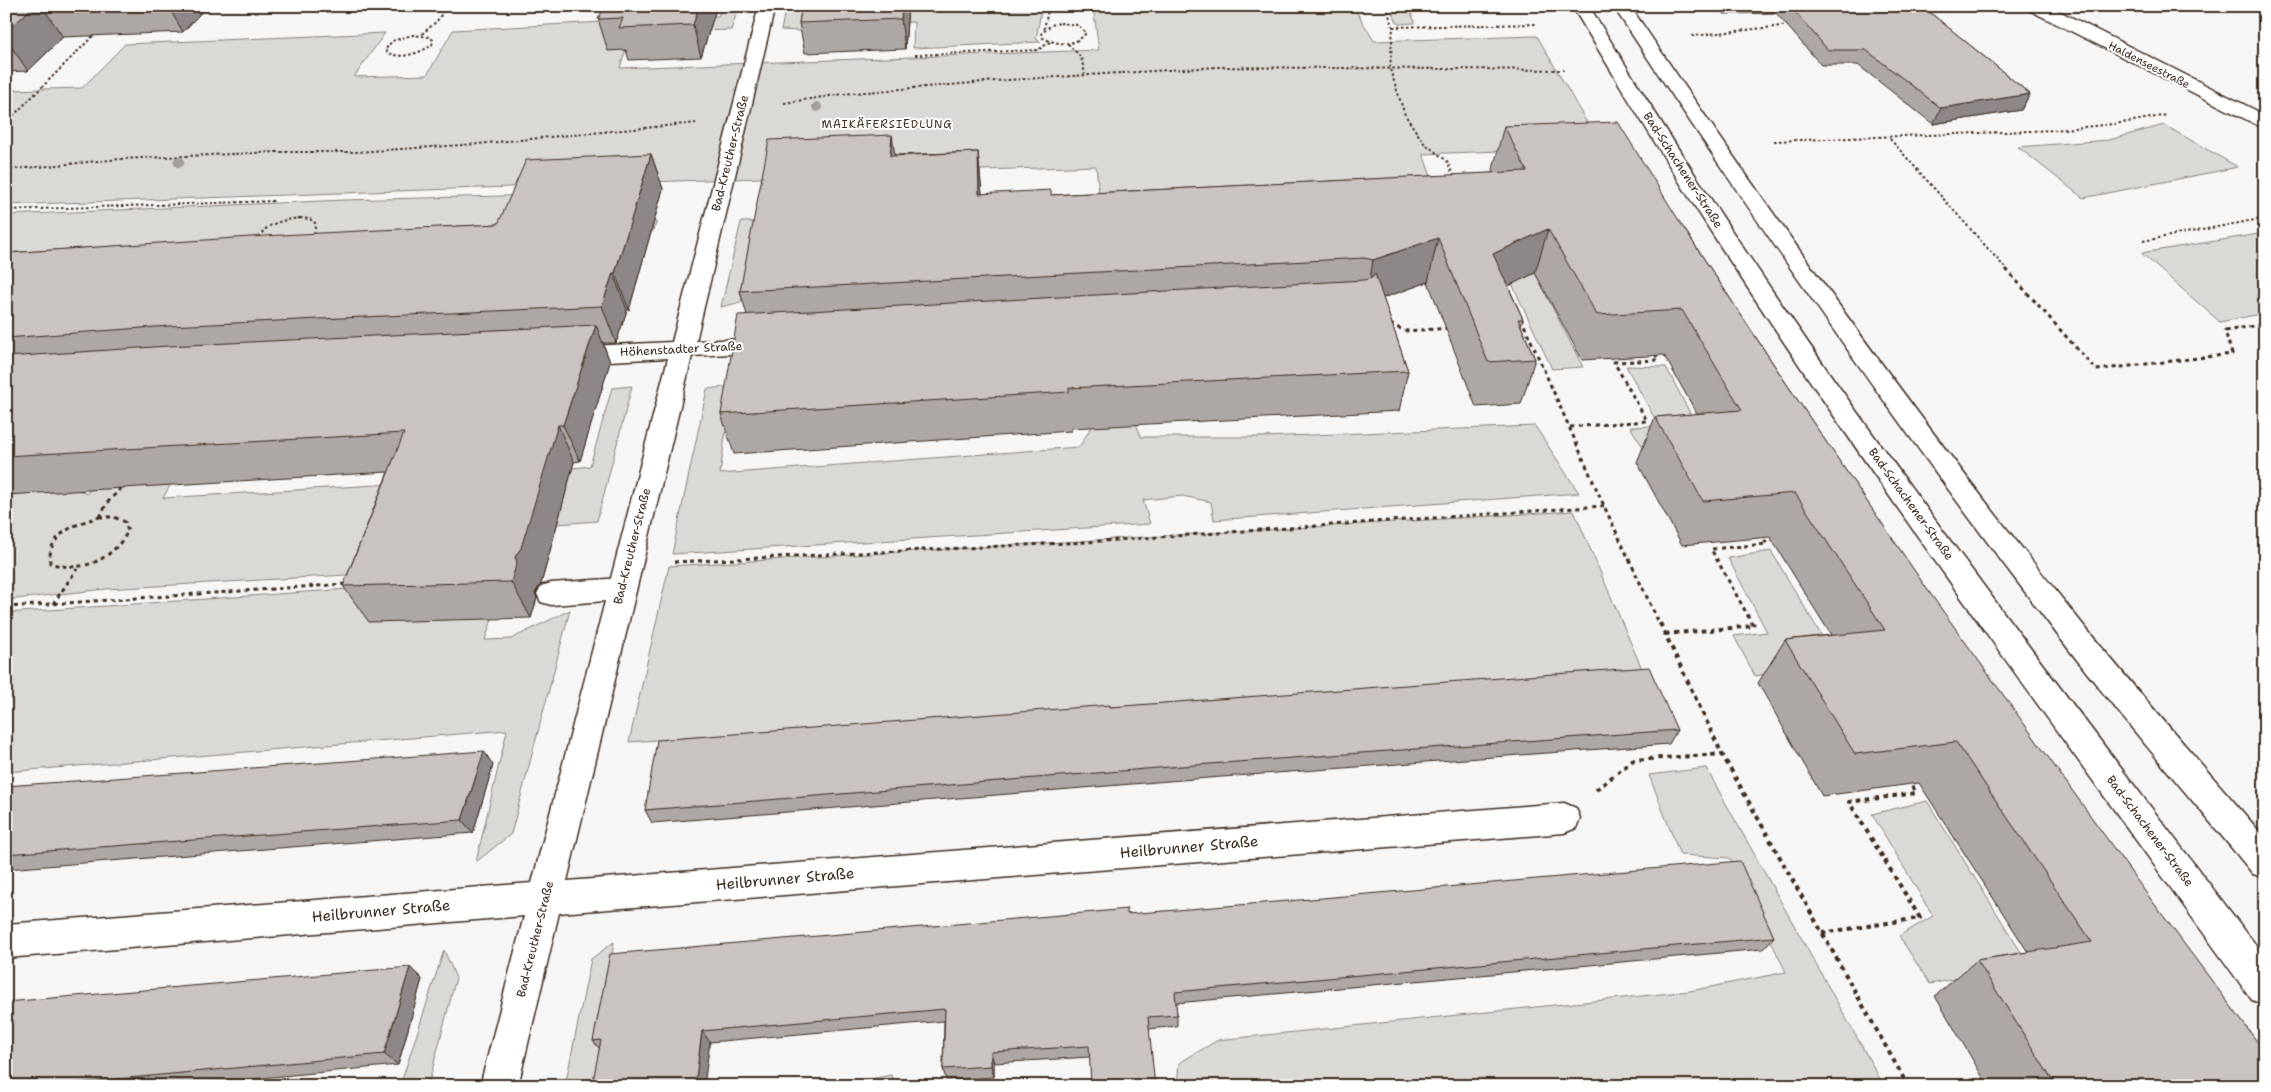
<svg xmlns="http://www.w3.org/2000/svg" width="2271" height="1092" viewBox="0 0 2271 1092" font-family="'Shantell Sans',sans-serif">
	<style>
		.green { fill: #dbd9d6; stroke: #8b827a }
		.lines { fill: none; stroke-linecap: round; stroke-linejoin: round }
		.lane-casing { stroke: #3b2a1e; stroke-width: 3 }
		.street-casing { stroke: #3b2a1e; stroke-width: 3 }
		.secondary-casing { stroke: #3b2a1e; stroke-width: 3 }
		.path-far2 { stroke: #3b2a1e; stroke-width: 2; stroke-dasharray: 2.5 2.5; stroke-linecap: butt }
		.path-far1 { stroke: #3b2a1e; stroke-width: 3; stroke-dasharray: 4 4; stroke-linecap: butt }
		.path { stroke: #3b2a1e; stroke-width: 4; stroke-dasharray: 4.5 4.5; stroke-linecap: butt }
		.lane { fill: #fff; fill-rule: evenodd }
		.street { fill: #fff; fill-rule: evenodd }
		.secondary { fill: #fff; fill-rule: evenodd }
		.tree { fill: #a69e98 }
		.wall { fill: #ada8a6; stroke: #3b2a1e }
		.shaded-wall { fill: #8d8887; stroke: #3b2a1e }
		.building { fill: #c9c3c1; stroke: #3b2a1e }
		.labels { text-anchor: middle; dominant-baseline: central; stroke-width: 4; stroke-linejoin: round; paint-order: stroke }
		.far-street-label { font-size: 11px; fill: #3b2a1e; stroke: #fff }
		.far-neighbourhood-label { font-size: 11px; letter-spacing: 1px; fill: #3b2a1e; stroke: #fff }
		.street-label { font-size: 12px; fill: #3b2a1e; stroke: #fff }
		.near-street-label { font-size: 15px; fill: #3b2a1e; stroke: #fff }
	</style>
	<rect width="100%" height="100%" fill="#f7f6f6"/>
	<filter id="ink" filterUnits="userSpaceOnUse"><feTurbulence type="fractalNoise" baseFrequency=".02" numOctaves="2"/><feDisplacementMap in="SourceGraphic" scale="10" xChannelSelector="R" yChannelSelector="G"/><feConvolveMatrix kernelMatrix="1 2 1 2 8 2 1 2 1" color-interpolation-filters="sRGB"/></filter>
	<g filter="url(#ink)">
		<g class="green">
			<path d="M 722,6 L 739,6 L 731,30 L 631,33 L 620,68 L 1099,50 L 1093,6 L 1353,6 L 1374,41 L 1537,36 L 1601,147 L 1423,154 L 1442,207 L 1103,226 L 1096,166 L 6,205 L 6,90 L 82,88 L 125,44 L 385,33 L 354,77 L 427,75 L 453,30 L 718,16 Z"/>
			<path d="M 786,6 L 804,6 L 815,16 L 1042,6 L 1036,39 L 1041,42 L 913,48 L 914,22 L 803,26 L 800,31 L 781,30 Z"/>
			<path d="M 1389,6 L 1409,6 L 1415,23 L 1398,24 Z"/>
			<path d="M 2164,125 L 2238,167 L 2083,198 L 2018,147 L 2109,140 Z"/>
			<path d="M 541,195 L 527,229 L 657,222 L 644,248 L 6,284 L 6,215 L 345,200 Z"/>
			<path d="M 883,220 L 757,242 L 741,302 L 721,307 L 741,222 Z"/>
			<path d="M 2265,233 L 2265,313 L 2220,322 L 2141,253 Z"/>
			<path d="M 1566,271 L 1546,295 L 1583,367 L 1552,369 L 1508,275 Z"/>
			<path d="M 1626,366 L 1666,367 L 1709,450 L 1649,456 L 1630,427 L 1655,426 L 1655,419 Z"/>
			<path d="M 632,386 L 597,521 L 454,532 L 433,570 L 106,589 L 6,600 L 6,495 L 76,489 L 87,494 L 147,406 L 216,405 L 163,498 L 491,478 L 590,466 L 612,388 Z"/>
			<path d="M 732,386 L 720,474 L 1079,447 L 1096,420 L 1125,393 L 1141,437 L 1263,437 L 1535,426 L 1579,493 L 1214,520 L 1211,502 L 1182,496 L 1143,500 L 1150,524 L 672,554 L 707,389 Z"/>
			<path d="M 1574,511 L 1642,669 L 629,742 L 669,566 Z"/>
			<path d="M 1771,551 L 1838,663 L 1755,676 L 1734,636 L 1767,632 L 1728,558 Z"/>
			<path d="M 506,578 L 485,640 L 511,639 L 570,610 L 511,834 L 476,862 L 507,730 L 6,772 L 6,613 Z"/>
			<path d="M 1706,768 L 1884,1086 L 1177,1086 L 1179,1063 L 1218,1040 L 1690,991 L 1786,972 L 1730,858 L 1680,855 L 1649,775 Z"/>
			<path d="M 1927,801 L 2029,965 L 1930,984 L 1899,936 L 1933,916 L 1872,814 Z"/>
			<path d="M 614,942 L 594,1086 L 565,1086 L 591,959 Z"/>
			<path d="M 444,950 L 456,978 L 428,1086 L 400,1086 Z"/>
			<path d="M 891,1075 L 897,1086 L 836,1086 Z"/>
		</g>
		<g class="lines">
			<g class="lane-casing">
				<path id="lane" d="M 621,578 L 631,581 L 635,589 L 631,597 L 621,600 L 551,605 L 541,602 L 537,594 L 541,586 L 551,583 Z"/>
			</g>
			<g class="street-casing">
				<g id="street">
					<path d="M 759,6 L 775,6 L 696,341 L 769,338 L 777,340 L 781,345 L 777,350 L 769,352 L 692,356 L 567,881 L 1564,803 L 1576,808 L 1580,818 L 1576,828 L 1564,833 L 559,913 L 518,1086 L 480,1086 L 524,916 L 6,958 L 6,924 L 532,883 L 668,358 L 569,363 L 561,360 L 557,355 L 561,350 L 569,347 L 672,342 Z"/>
					<path d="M 2027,6 L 2049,6 L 2265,115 L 2265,129 L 2029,10 Z"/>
				</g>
			</g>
			<g class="secondary-casing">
				<g id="secondary">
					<path d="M 1572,6 L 1589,6 C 1641,91 1694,175 1750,258 C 1912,498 2090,727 2265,957 L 2265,1005 L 2252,1000 C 2075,755 1894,512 1728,258 C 1674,175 1623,91 1572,6 Z"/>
					<path d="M 1613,6 L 1630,6 C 1768,209 1910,410 2064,601 C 2128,682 2198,759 2265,838 L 2265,878 L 2253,874 C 2182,787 2108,703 2041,613 C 1890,416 1750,213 1613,6 Z"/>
				</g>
			</g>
			<g class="path-far2">
				<path d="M 1386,6 L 1393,27 L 1390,69 L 1405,115 L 1424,143 L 1447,161 L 1455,179"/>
				<path d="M 1926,13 L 1950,6"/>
				<path d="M 1060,23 L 1078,25 L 1086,33 C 1075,47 1058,45 1043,38 L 1041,34 L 1051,25 Z"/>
				<path d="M 1393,27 L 1538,24"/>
				<path d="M 1044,29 L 1049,6"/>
				<path d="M 422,34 L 437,21 L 447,6"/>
				<path d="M 412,35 L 430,37 L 433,40 L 432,45 C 420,53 397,62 385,50 L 392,41 Z"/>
				<path d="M 1692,36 L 1791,25"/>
				<path d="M 1068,44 L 1081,57 L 1085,74"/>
				<path d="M 915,55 L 1038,50 L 1050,42"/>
				<path d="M 784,103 L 843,94 L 1008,80 L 1217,67 L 1564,70"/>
				<path d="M 6,123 L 96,33"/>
				<path d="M 1890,139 L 2007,270"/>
				<path d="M 1774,141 L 2055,130 L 2122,123 L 2167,115"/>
				<path d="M 6,170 L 120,159 L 276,152 L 357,152 L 477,144 L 696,123"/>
				<path d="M 6,210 L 275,201"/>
				<path d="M 300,218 L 310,219 L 315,223 L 315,231 C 304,249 280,251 261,246 L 257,241 C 265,223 282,220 300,218 Z"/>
				<path d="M 2143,241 L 2265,218"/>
			</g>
			<g class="path-far1">
				<path d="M 2006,269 L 2096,370 L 2232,354 L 2225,331 L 2265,324"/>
				<path d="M 1521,318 L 1604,506 L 1660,625"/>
				<path d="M 1390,324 L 1405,331 L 1450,328"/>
				<path d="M 1570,427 L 1647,421 L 1614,362 L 1658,360 L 1656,356"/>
				<path d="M 99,517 L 114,517 L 125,522 L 128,531 C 112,560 82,574 50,563 C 47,534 76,524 99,517 Z"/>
				<path d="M 100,517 L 107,503 L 123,486"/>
				<path d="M 674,562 L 1087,542 L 1604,506"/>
				<path d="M 53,604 L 77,569"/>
				<path d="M 6,607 L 346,584"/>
				<path d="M 1753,625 L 1711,549 L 1767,544 L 1763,538"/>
			</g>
			<g class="path">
				<path d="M 1660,623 L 1722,754 L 1908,1086"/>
				<path d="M 1665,634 L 1754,626 L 1753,623"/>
				<path d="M 1596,790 L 1633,760 L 1722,754"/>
				<path d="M 1822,933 L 1920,918 L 1849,802 L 1916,793 L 1911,784"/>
			</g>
			<use href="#lane" class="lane"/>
			<use href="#street" class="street"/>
			<use href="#secondary" class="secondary"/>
		</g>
		<g class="tree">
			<circle cx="817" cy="107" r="5"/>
			<circle cx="179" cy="162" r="5.5"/>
		</g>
		<g class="wall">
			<path d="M 6,6 L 207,6 L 183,32 L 63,37 L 28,71 L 6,72 Z"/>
			<path d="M 717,6 L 701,57 L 629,60 L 626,50 L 608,51 L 598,19 Z"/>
			<path d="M 802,6 L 908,6 L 905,49 L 805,53 L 799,23 Z"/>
			<path d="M 1718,6 L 1922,6 L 2030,94 L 2021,110 L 1933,124 L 1858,65 L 1821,65 L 1776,13 L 1724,14 Z"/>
			<path d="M 1504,126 L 1683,227 L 1786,383 L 2265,1086 L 1988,1086 L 1935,996 L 1977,960 L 2028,952 L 1919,783 L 1822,796 L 1758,683 L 1785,640 L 1831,635 L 1770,537 L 1682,545 L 1637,462 L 1655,417 L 1697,414 L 1664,355 L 1582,360 L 1535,273 L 1508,286 L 1523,319 L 1521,326 L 1535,359 L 1521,404 L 1476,407 L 1428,282 L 1383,298 L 1408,371 L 1399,411 L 1071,428 L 1071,431 L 734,454 L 721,414 L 747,315 L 740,291 L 895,155 L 978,152 L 982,194 L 1051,195 L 1495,173 L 1493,169 Z"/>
			<path d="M 651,154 L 663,189 L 629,310 L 627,310 L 616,343 L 603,343 L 610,362 L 580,461 L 574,462 L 541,584 L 535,593 L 537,598 L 531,618 L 369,622 L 343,586 L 388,472 L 6,495 L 6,253 L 498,224 Z"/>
			<path d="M 1110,707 L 1677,730 L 1669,744 L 1181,780 L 652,823 L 645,810 Z"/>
			<path d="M 493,765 L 473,833 L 6,869 L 6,786 Z"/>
			<path d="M 1127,914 L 1774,937 L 1763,949 L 1176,1003 L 1177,1015 L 1177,1026 L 1149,1029 L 1089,1057 L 994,1063 L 994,1077 L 946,1080 L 943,1069 L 944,1021 L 710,1042 L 599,1048 L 593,1041 Z"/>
			<path d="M 422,979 L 398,1065 L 177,1086 L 6,1086 Z"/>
		</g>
		<g class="shaded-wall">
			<path d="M 34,6 L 42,6 L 63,37 L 28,71 L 6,39 L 6,32 Z"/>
			<path d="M 168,6 L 207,6 L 183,32 Z"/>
			<path d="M 699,6 L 717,6 L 701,57 L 693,25 Z"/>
			<path d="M 902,6 L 908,6 L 905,49 L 901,19 Z"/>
			<path d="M 2030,94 L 2021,110 L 1933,124 L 1941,108 Z"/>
			<path d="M 892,135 L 898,178 L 890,156 Z"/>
			<path d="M 978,152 L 982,195 L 979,194 Z"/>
			<path d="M 651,154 L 663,189 L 629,310 L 615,273 Z"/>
			<path d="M 1548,229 L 1535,273 L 1482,299 L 1493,254 Z"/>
			<path d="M 1438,238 L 1428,282 L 1366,304 L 1373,260 Z"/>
			<path d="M 613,273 L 627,310 L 616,343 L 602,306 Z"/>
			<path d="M 596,325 L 610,362 L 580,461 L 563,425 Z"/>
			<path d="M 558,425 L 574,462 L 541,584 L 535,593 L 537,598 L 531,618 L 511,582 L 515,557 Z"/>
			<path d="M 484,751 L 493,765 L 473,833 L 462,820 Z"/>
			<path d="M 410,967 L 422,979 L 398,1065 L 384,1054 Z"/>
			<path d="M 702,1031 L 710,1042 L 704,1086 L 695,1086 Z"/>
			<path d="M 991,1052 L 994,1063 L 994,1077 L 991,1066 Z"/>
		</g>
		<g class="building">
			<path d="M 6,6 L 34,6 L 6,32 Z"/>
			<path d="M 605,6 L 699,6 L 693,25 L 619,28 L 623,18 L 598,19 Z"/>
			<path d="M 802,6 L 902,6 L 901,19 L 799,23 Z"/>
			<path d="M 1790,6 L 1922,6 L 2030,94 L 1941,108 L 1866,50 L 1828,50 Z"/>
			<path d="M 1618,122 L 1683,227 L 1786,383 L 1927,589 L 2141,886 L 2265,1052 L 2265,1086 L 2056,1086 L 1977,960 L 2092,942 L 1956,742 L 1855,754 L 1785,640 L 1885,630 L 1795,493 L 1703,501 L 1655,417 L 1742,410 L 1682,310 L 1597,315 L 1548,229 L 1493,254 L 1523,319 L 1518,319 L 1535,359 L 1488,362 L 1438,238 L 1373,260 L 1364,258 L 740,291 L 769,140 L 892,135 L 890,156 L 978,152 L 979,194 L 1051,190 L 1051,195 L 1527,171 L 1504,126 Z"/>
			<path d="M 651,154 L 615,273 L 613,273 L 602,306 L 169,326 L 6,338 L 6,253 L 281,235 L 498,224 L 526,160 Z"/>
			<path d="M 1375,274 L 1408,371 L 1069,388 L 1069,392 L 721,414 L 738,315 L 1364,280 L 1372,278 Z"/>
			<path d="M 596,325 L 563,425 L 558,425 L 521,548 L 515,557 L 517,562 L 511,582 L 343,586 L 404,433 L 6,456 L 6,357 L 168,346 Z"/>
			<path d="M 1649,667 L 1677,730 L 1182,766 L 645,810 L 657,740 L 1110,705 L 1110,707 Z"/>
			<path d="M 484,751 L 462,820 L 6,854 L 6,786 Z"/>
			<path d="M 1740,861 L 1774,937 L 1175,992 L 1177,1015 L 1148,1017 L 1155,1086 L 1091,1086 L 1089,1046 L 991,1052 L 991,1066 L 943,1069 L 945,1009 L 702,1031 L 695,1086 L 592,1086 L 601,1040 L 593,1041 L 610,954 L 1095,912 L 1127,909 L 1127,914 L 1288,901 Z"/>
			<path d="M 410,967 L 384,1054 L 44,1086 L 6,1086 L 6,1002 Z"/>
		</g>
	</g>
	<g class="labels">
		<g class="far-street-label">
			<text transform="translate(2149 65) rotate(27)">Haldenseestraße</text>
		</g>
		<g class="far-neighbourhood-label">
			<text x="887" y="124">MAIKÄFERSIEDLUNG</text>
		</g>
		<g class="street-label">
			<text transform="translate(730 153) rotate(-76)">Bad-Kreuther-Straße</text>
			<text transform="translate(1683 170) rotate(57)">Bad-Schachener-Straße</text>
			<text transform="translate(681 349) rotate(-3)">Höhenstadter Straße</text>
			<text transform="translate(1911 504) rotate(54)">Bad-Schachener-Straße</text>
			<text transform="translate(632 546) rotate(-76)">Bad-Kreuther-Straße</text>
			<text transform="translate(2150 831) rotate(53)">Bad-Schachener-Straße</text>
			<text transform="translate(535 939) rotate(-76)">Bad-Kreuther-Straße</text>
		</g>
		<g class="near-street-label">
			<text transform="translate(1189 847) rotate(-5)">Heilbrunner Straße</text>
			<text transform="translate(785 879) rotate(-5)">Heilbrunner Straße</text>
			<text transform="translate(381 911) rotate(-5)">Heilbrunner Straße</text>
		</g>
	</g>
	<rect width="2271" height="1092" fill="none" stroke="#fff" stroke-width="25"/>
	<rect x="12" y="12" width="2246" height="1067" fill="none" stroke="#3b2a1e" stroke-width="2" filter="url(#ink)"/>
</svg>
